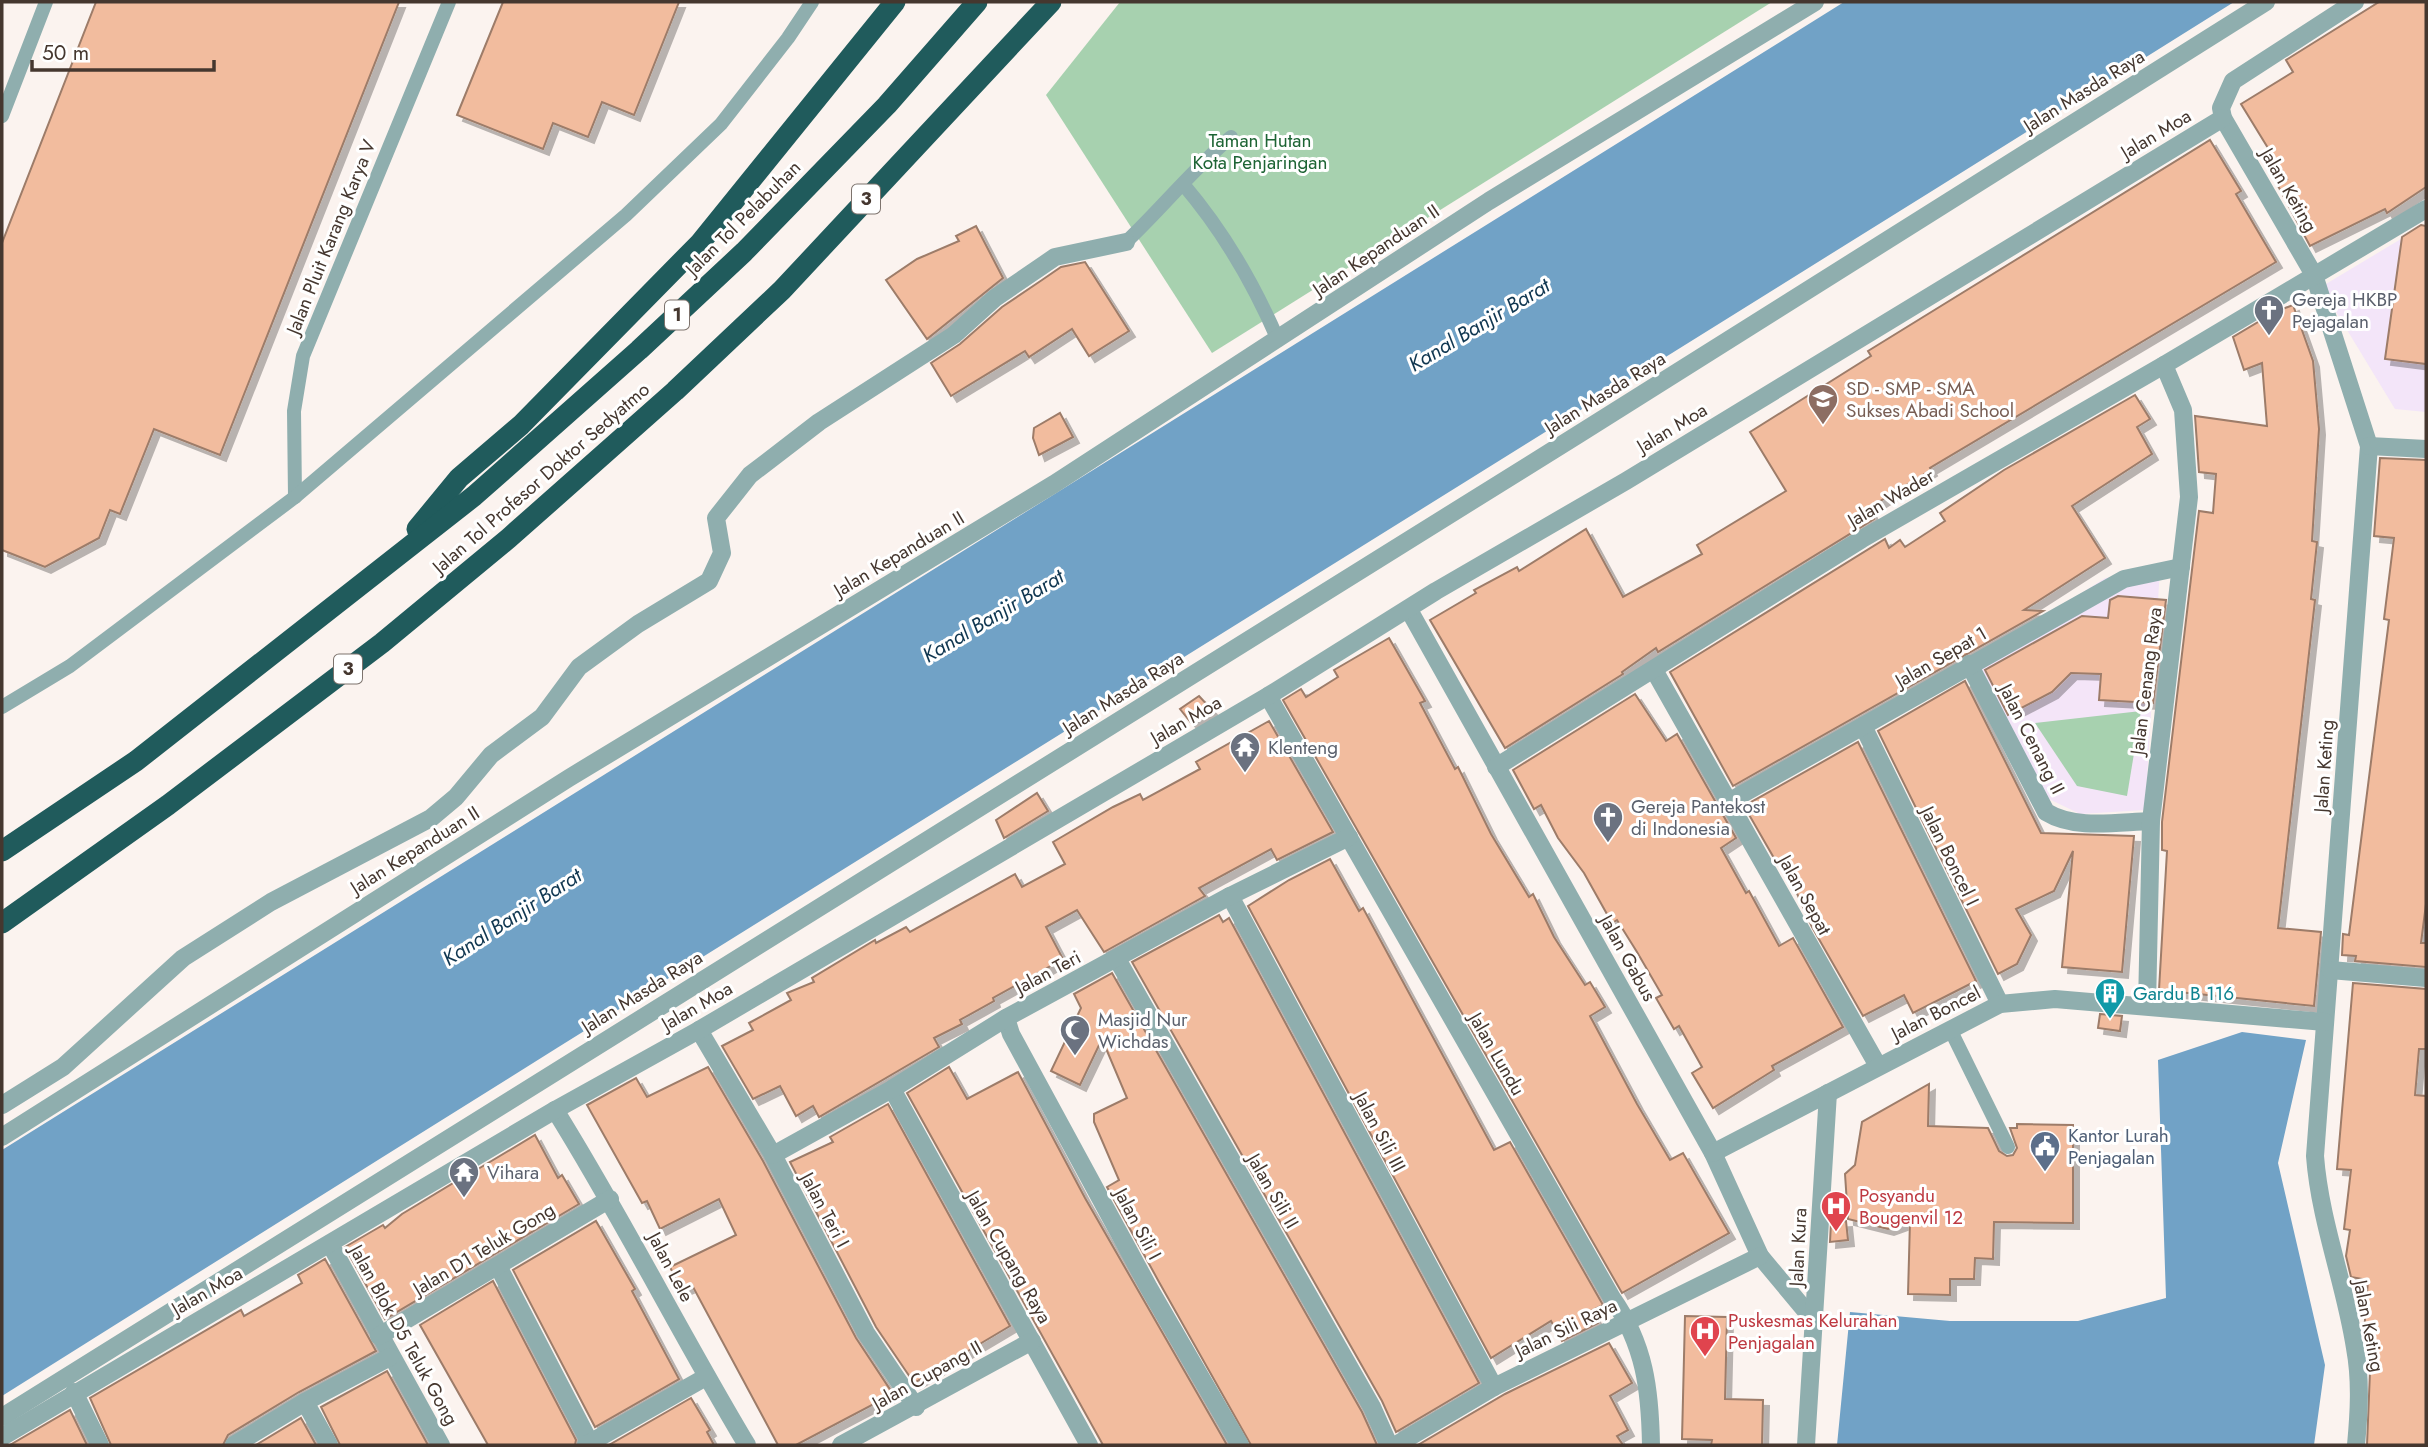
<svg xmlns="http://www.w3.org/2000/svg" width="2428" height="1447" viewBox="0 0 2428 1447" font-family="Jost,sans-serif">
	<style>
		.commercial { fill: #f3e5f9 }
		.education { fill: #f4e5f8 }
		.green { fill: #a7d1af }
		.water { fill: #71a2c6 }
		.building { fill: #f2bc9e; stroke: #9d7c69; stroke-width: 2; filter: url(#shadow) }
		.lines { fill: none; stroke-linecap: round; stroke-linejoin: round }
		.lane { stroke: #8faeae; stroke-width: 14 }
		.street { stroke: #8faeae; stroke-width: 18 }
		.highway { stroke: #205b5c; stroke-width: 21 }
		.labels { text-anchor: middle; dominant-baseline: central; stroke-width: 6; stroke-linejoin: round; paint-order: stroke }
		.shield { fill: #fff; stroke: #7d736d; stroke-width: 2 }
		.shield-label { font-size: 18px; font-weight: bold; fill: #45372f }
		.street-label { font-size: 19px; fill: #45372f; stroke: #fff }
		.park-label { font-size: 19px; fill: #1d6434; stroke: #fff }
		.worship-label { font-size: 19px; fill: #5b616d; stroke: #fff; text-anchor: start }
		.education-label { font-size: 19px; fill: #785e54; stroke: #fff; text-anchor: start }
		.culture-label { font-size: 19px; fill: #0d838f; stroke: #fff; text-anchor: start }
		.service-label { font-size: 19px; fill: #4e5e75; stroke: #fff; text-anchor: start }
		.health-label { font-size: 19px; fill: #be3a42; stroke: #fff; text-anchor: start }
		.water-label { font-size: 21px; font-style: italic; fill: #0f3650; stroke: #fff }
	</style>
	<defs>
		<filter id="shadow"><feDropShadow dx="6" dy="6" stdDeviation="0" flood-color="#0004"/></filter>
	</defs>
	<rect width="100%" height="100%" fill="#fbf3ef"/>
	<path class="commercial" d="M 2426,224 L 2426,412 L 2395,409 L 2321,287 Z"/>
	<path class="education" d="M 2160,569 L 2145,810 L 2080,814 L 2049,799 L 1975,661 L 2105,578 Z"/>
	<g class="green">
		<path d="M 1120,2 L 1772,2 L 1212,353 L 1046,95 Z"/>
		<path d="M 2141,711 L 2127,796 L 2077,786 L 2035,723 Z"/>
	</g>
	<g class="water">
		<path d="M 1844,2 L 2234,2 C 1490,468 744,929 2,1396 L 2,1150 Z"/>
		<path d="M 2242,1032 L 2306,1040 L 2278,1163 L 2325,1365 L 2314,1445 L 1837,1445 L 1850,1312 L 1950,1321 L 2078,1321 L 2166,1298 L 2158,1060 Z"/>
	</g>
	<g class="building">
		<path d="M 96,2 L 399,2 L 220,455 L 154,429 L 120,514 L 110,510 L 99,538 L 45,567 L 2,550 L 2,243 Z"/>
		<path d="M 503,2 L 679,2 L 634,115 L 602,102 L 588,137 L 553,123 L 543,149 L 457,115 Z"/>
		<path d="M 2379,2 L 2426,2 L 2426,187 L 2387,213 L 2385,209 L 2310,246 L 2277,184 L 2287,179 L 2241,104 L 2293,72 L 2286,60 Z"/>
		<path d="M 2210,140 L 2241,191 L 2236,194 L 2276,262 L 1930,468 L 1931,470 L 1869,508 L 1874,519 L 1658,652 L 1656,648 L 1622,672 L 1623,674 L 1505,748 L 1430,620 L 1476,593 L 1474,590 L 1517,567 L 1519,571 L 1586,529 L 1623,597 L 1702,554 L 1697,545 L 1786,491 L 1750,432 L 1871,356 L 1868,351 Z"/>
		<path d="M 2421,225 L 2426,226 L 2426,364 L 2385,359 L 2402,237 Z"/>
		<path d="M 976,226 L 1003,278 L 927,339 L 886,280 L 917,259 L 959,241 L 956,236 Z"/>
		<path d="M 1085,262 L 1129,331 L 1089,356 L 1072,329 L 1029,357 L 1025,351 L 951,396 L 931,363 L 960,344 L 1002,307 L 1042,280 L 1061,267 Z"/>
		<path d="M 2293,305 L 2313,361 L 2319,429 L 2312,541 L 2317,542 L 2311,599 L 2315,600 L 2278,928 L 2321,932 L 2314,1006 L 2159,990 L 2167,851 L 2162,850 L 2162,822 L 2199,511 L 2213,513 L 2216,474 L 2199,472 L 2195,416 L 2267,426 L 2262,363 L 2244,370 L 2233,337 L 2275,312 Z"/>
		<path d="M 2135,395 L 2150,419 L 2137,427 L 2152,454 L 2072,506 L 2105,558 L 2024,610 L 2043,611 L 1733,786 L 1670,672 L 1885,539 L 1889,548 L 1900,540 L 1905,547 L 1945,521 L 1940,513 L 2004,470 Z"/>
		<path d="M 1060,413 L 1073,437 L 1039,455 L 1033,438 L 1034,428 Z"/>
		<path d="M 2380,458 L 2426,460 L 2426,904 L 2421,943 L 2426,943 L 2426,967 L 2355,961 L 2356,956 L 2342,955 L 2343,934 L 2349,935 L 2389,620 L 2384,619 L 2394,538 L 2374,536 Z"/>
		<path d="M 2118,596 L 2166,600 L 2153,703 L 2099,700 L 2101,674 L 2071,673 L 2052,692 L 2008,715 L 1985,670 L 2082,616 L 2108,618 L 2110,600 Z"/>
		<path d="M 1389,638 L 1425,701 L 1420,703 L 1455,769 L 1458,767 L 1491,834 L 1529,897 L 1533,894 L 1554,937 L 1585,985 L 1590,982 L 1605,1007 L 1590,1016 L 1637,1104 L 1670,1160 L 1683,1153 L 1729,1233 L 1622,1293 L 1283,700 L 1301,689 L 1306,697 L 1338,677 L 1334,670 Z"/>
		<path d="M 1965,681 L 2041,833 L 2134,836 L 2122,972 L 2062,967 L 2073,851 L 2054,891 L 2016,909 L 2031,935 L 2017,964 L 1998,974 L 1878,731 Z"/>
		<path d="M 1635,694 L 1666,741 L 1677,734 L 1736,838 L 1721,848 L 1746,893 L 1749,891 L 1779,946 L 1793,938 L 1843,1027 L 1772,1066 L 1774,1070 L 1713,1108 L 1692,1073 L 1702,1067 L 1679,1026 L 1674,1029 L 1656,998 L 1662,995 L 1637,952 L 1617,920 L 1612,923 L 1584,873 L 1558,838 L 1541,805 L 1534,809 L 1513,770 Z"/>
		<path d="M 1199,696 L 1212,710 L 1192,724 L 1180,709 Z"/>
		<path d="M 1269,721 L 1333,832 L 1277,860 L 1271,849 L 1199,888 L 1205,896 L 1104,952 L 1077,910 L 1046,927 L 1063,959 L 993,998 L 994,1001 L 960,1020 L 962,1024 L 934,1038 L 939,1047 L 819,1117 L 813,1106 L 796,1116 L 780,1086 L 753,1099 L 722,1046 L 753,1030 L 749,1023 L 791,1000 L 787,993 L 814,982 L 812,978 L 875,940 L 876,943 L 906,927 L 910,932 L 1015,874 L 1022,887 L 1065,864 L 1053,842 L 1113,807 L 1140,794 L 1143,800 L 1200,769 L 1196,762 Z"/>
		<path d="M 1858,742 L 1976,981 L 1913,1013 L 1904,995 L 1863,1016 L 1812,927 L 1783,862 L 1778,865 L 1744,806 Z"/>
		<path d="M 1037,793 L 1048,811 L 1004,838 L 996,820 Z"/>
		<path d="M 1330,859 L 1359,911 L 1363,908 L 1494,1150 L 1510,1142 L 1603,1305 L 1591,1311 L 1598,1323 L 1562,1341 L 1551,1321 L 1491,1358 L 1248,906 L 1289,880 Z"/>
		<path d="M 1219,915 L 1223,922 L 1229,918 L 1479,1383 L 1396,1432 L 1382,1401 L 1132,962 Z"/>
		<path d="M 1112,973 L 1362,1412 L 1377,1445 L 1251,1445 L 1159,1282 L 1107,1187 L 1119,1180 L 1094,1122 L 1094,1114 L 1127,1098 L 1102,1039 L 1080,1085 L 1051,1071 L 1081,1008 L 1074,994 Z"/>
		<path d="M 2353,983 L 2426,989 L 2426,1049 L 2419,1049 L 2415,1095 L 2426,1096 L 2426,1445 L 2367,1445 L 2371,1347 L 2366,1346 L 2364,1333 L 2368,1280 L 2351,1277 L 2346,1256 L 2350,1230 L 2344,1229 L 2351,1170 L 2337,1169 Z"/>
		<path d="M 2100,1014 L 2122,1016 L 2120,1031 L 2098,1028 Z"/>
		<path d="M 708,1067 L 763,1161 L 856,1338 L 893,1394 L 796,1445 L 778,1445 L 692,1285 L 681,1290 L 670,1267 L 736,1235 L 719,1199 L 660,1229 L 647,1201 L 642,1203 L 587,1105 L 636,1078 L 647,1097 Z"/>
		<path d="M 949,1067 L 967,1099 L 1018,1072 L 1085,1198 L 1227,1445 L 1103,1445 L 907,1093 Z"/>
		<path d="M 1929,1084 L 1928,1126 L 1988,1128 L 1999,1151 L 2007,1156 L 2013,1155 L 2017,1148 L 2010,1128 L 2017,1128 L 2017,1124 L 2073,1125 L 2073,1223 L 1994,1222 L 1993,1259 L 1975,1258 L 1974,1279 L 1950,1279 L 1950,1295 L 1908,1294 L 1910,1221 L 1888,1229 L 1848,1219 L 1845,1174 L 1855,1165 L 1862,1122 Z"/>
		<path d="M 888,1104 L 1010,1326 L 914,1383 L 876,1327 L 790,1162 L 833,1142 L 830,1137 Z"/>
		<path d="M 535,1135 L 558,1178 L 562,1175 L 579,1204 L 385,1319 L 345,1247 L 383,1225 L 385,1228 L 402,1214 L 455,1182 L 476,1177 L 473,1172 Z"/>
		<path d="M 596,1221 L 635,1289 L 632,1291 L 679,1379 L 595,1427 L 513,1270 Z"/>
		<path d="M 1846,1221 L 1848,1240 L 1830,1242 L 1831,1222 Z"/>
		<path d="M 325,1259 L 376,1351 L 299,1392 L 228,1435 L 223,1445 L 111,1445 L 90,1398 L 241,1310 L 244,1316 L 302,1283 L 298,1275 Z"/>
		<path d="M 493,1281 L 576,1440 L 575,1445 L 488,1445 L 420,1325 Z"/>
		<path d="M 1685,1316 L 1727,1317 L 1725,1399 L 1763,1400 L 1762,1445 L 1711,1445 L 1712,1440 L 1682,1439 Z"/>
		<path d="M 1609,1343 L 1632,1383 L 1610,1396 L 1628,1430 L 1617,1436 L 1623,1445 L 1418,1445 L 1505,1394 Z"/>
		<path d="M 387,1371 L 428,1445 L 340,1445 L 321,1407 Z"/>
		<path d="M 691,1398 L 710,1430 L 707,1432 L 714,1445 L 609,1445 Z"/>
		<path d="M 70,1410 L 87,1445 L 10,1445 Z"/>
		<path d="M 301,1418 L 316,1445 L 256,1445 Z"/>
	</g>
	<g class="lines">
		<g class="lane">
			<path d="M 2,116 L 46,2"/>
			<path d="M 1183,184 C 1224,232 1253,282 1278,340"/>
			<path d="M 1126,242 C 1162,208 1193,169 1231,137"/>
			<path d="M 295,497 L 294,411 L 303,356 L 449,2"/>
			<path d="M 2,707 L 70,666 L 295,497 L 626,215 L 721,124 L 788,38 L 812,2"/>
			<path d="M 1950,1029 L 2008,1147"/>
		</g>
		<g class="street">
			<path d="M 2355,2 L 2233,81 L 2221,108 L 2223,118 L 2314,275 L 2369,446 L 2315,1156 C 2320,1222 2345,1283 2355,1348 C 2361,1380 2359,1413 2356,1445"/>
			<path d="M 2369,446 L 2426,449"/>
			<path d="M 1409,610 L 1713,1153 L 1760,1256 L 1815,1322"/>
			<path d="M 1969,664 L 2046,812 C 2075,830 2117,822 2151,821"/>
			<path d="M 1654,670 L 1878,1066"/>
			<path d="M 1268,696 L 1612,1298 C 1645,1345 1650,1390 1651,1445"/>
			<path d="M 1863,726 L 2000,1004"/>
			<path d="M 1496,767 L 1862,539 L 2164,365 L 2426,209"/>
			<path d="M 1730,801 L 2124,579 L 2181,567"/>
			<path d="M 1230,896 L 1494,1387"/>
			<path d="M 1117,959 L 1372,1407 L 1389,1445"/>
			<path d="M 2330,970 L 2426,978"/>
			<path d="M 2147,1006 L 2151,821 L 2189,497 L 2183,410 L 2164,365"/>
			<path d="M 1006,1018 L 1011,1034 L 1149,1288 L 1240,1445"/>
			<path d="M 699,1030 L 773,1155 L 866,1333 L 916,1407"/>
			<path d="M 892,1089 L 1089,1445"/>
			<path d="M 2,1105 L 63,1067 L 183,958 L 271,902 L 431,818 L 456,797 L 491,755 L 542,717 L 579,667 L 638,624 L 709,581 L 722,553 L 716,518 L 750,475 L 819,422 L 954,335 L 995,298 L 1055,257 L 1126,242"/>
			<path d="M 555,1110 C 623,1219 681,1335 747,1445"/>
			<path d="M 2,1137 L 569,778 L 1054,484 L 1489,201 L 1815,2"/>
			<path d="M 1713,1153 L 2000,1004 L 2055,999 L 2325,1022"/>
			<path d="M 773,1155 L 892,1089 L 1006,1018 L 1230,896 L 1349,837"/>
			<path d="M 330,1244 L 441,1445"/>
			<path d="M 498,1266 L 590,1443"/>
			<path d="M 379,1336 L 610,1199"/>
			<path d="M 74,1392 L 100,1445"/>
			<path d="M 305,1402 L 329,1445"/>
			<path d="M 2,1417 L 1579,434 L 2266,2"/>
			<path d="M 2,1437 L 555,1110 L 699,1030 L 1268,696 L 1436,591 L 1626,481 L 2223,118"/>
			<path d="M 234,1445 L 305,1402 L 390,1357"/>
			<path d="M 586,1445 L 706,1377"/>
			<path d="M 841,1445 L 1032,1341"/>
			<path d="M 1396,1445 L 1494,1387 L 1760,1256"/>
			<path d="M 1806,1445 L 1828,1093"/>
		</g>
		<g class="highway">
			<path d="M 417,529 L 459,478 L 521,425 L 700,243 L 895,2"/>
			<path d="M 2,851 L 136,761 L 474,496 L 639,350 L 744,252 L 887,105 L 977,2"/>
			<path d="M 2,923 L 168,805 L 382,643 L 509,538 L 675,391 L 782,290 L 1051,2"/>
		</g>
	</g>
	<defs>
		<g id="church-pin" transform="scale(1.575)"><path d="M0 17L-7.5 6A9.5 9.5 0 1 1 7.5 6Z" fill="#6b7280" stroke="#fff"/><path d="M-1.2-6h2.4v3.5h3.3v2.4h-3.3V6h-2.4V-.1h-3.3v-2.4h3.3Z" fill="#fff"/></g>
		<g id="school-pin" transform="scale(1.575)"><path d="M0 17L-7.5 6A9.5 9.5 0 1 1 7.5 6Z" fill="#8d6e63" stroke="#fff"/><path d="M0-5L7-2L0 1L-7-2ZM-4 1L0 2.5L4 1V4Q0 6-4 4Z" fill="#fff"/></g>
		<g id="temple-pin" transform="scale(1.575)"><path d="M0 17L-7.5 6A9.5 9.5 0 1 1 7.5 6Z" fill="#6b7280" stroke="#fff"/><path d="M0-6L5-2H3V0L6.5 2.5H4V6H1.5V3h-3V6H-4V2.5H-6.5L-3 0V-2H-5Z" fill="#fff"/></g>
		<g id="building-pin" transform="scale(1.575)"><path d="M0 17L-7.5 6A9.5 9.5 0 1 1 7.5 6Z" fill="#0f9aa8" stroke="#fff"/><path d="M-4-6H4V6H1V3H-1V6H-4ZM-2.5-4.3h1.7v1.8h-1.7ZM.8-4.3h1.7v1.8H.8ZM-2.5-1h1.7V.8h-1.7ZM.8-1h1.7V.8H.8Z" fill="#fff"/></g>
		<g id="mosque-pin" transform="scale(1.575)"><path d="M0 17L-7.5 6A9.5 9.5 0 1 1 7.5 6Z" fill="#6b7280" stroke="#fff"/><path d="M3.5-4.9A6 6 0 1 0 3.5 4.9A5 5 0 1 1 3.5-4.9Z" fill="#fff"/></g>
		<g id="civic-pin" transform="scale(1.575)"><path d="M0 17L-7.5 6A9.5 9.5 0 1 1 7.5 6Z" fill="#5c6f8a" stroke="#fff"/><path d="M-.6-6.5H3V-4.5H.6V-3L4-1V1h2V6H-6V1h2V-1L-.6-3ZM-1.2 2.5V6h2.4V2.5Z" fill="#fff"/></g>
		<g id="hospital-pin" transform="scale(1.575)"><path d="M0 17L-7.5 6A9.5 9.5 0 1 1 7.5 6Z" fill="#e0444e" stroke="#fff"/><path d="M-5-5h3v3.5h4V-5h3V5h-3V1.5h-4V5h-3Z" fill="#fff"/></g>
	</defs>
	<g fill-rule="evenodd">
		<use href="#church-pin" x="2269" y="310"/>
		<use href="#school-pin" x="1823" y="399"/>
		<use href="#temple-pin" x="1245" y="747"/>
		<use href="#church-pin" x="1608" y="817"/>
		<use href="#building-pin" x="2110" y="993"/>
		<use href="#mosque-pin" x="1075" y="1030"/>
		<use href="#civic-pin" x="2045" y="1146"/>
		<use href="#temple-pin" x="464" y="1172"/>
		<use href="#hospital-pin" x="1836" y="1206"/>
		<use href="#hospital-pin" x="1705" y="1331"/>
	</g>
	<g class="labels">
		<g class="shield">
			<rect x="852" y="184.5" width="28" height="29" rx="5"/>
			<rect x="665" y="300.5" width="24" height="29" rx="5"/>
			<rect x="334" y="654.5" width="28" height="29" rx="5"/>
		</g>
		<g class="shield-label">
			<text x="866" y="199">3</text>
			<text x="677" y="315">1</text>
			<text x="348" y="669">3</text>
		</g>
		<g class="street-label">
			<text transform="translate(2084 91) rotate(-32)">Jalan Masda Raya</text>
			<text transform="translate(2156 134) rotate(-31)">Jalan Moa</text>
			<text transform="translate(2289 190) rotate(60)">Jalan Keting</text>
			<text transform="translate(743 218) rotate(-45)">Jalan Tol Pelabuhan</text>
			<text transform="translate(331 237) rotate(-68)">Jalan Pluit Karang Karya V</text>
			<text transform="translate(1376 250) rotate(-34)">Jalan Kepanduan II</text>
			<text transform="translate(1605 393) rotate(-32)">Jalan Masda Raya</text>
			<text transform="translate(1672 428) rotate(-31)">Jalan Moa</text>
			<text transform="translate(541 478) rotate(-41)">Jalan Tol Profesor Doktor Sedyatmo</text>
			<text transform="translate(1891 498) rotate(-30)">Jalan Wader</text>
			<text transform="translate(899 554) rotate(-31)">Jalan Kepanduan II</text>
			<text transform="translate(1941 657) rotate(-30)">Jalan Sepat 1</text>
			<text transform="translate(2146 681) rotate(-83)">Jalan Cenang Raya</text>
			<text transform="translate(1123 693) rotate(-32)">Jalan Masda Raya</text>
			<text transform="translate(1186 720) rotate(-30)">Jalan Moa</text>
			<text transform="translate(2032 739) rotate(63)">Jalan Cenang II</text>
			<text transform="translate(2324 766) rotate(-86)">Jalan Keting</text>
			<text transform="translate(415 850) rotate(-32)">Jalan Kepanduan II</text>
			<text transform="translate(1950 856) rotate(64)">Jalan Boncel I</text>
			<text transform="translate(1805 895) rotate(61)">Jalan Sepat</text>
			<text transform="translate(1628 958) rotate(61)">Jalan Gabus</text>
			<text transform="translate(1048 972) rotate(-28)">Jalan Teri</text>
			<text transform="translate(642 992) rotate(-32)">Jalan Masda Raya</text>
			<text transform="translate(697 1006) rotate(-30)">Jalan Moa</text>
			<text transform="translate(1936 1013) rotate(-27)">Jalan Boncel</text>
			<text transform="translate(1497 1054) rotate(60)">Jalan Lundu</text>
			<text transform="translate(1380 1132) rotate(62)">Jalan Sili III</text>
			<text transform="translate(1273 1191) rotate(60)">Jalan Sili II</text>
			<text transform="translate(825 1210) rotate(62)">Jalan Teri I</text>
			<text transform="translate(1138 1224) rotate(62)">Jalan Sili I</text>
			<text transform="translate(1798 1247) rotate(-87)">Jalan Kura</text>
			<text transform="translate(484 1249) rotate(-31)">Jalan D1 Teluk Gong</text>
			<text transform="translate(1009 1257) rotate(60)">Jalan Cupang Raya</text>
			<text transform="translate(671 1267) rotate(62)">Jalan Lele</text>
			<text transform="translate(207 1291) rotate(-30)">Jalan Moa</text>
			<text transform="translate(2369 1326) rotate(79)">Jalan Keting</text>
			<text transform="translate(1566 1328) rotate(-26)">Jalan Sili Raya</text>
			<text transform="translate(404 1335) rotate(61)">Jalan Blok D5 Teluk Gong</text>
			<text transform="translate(927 1375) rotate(-29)">Jalan Cupang II</text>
		</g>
		<g class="park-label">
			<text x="1260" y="140">Taman Hutan<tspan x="1260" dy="22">Kota Penjaringan</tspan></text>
		</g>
		<g class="worship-label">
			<text x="2292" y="299">Gereja HKBP<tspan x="2292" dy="22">Pejagalan</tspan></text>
			<text x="1268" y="747">Klenteng</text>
			<text x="1631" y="806">Gereja Pantekost<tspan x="1631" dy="22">di Indonesia</tspan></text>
			<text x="1098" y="1019">Masjid Nur<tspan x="1098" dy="22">Wichdas</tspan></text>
			<text x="487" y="1172">Vihara</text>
		</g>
		<g class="education-label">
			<text x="1846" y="388">SD - SMP - SMA<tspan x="1846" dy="22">Sukses Abadi School</tspan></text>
		</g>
		<g class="culture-label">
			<text x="2133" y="993">Gardu B 116</text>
		</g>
		<g class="service-label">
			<text x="2068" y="1135">Kantor Lurah<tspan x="2068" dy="22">Penjagalan</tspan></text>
		</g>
		<g class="health-label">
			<text x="1859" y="1195">Posyandu<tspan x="1859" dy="22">Bougenvil 12</tspan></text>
			<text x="1728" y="1320">Puskesmas Kelurahan<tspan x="1728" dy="22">Penjagalan</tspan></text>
		</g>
		<g class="water-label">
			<text transform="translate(1479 325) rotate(-31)">Kanal Banjir Barat</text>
			<text transform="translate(993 616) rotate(-31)">Kanal Banjir Barat</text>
			<text transform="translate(512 917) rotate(-33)">Kanal Banjir Barat</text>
		</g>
	</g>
	<rect width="2428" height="1447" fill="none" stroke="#45372f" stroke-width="7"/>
	<path d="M32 60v10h182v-10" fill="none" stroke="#45372f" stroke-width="3.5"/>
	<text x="42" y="60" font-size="21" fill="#45372f" stroke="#ffffff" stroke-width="5" paint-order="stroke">50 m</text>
</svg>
